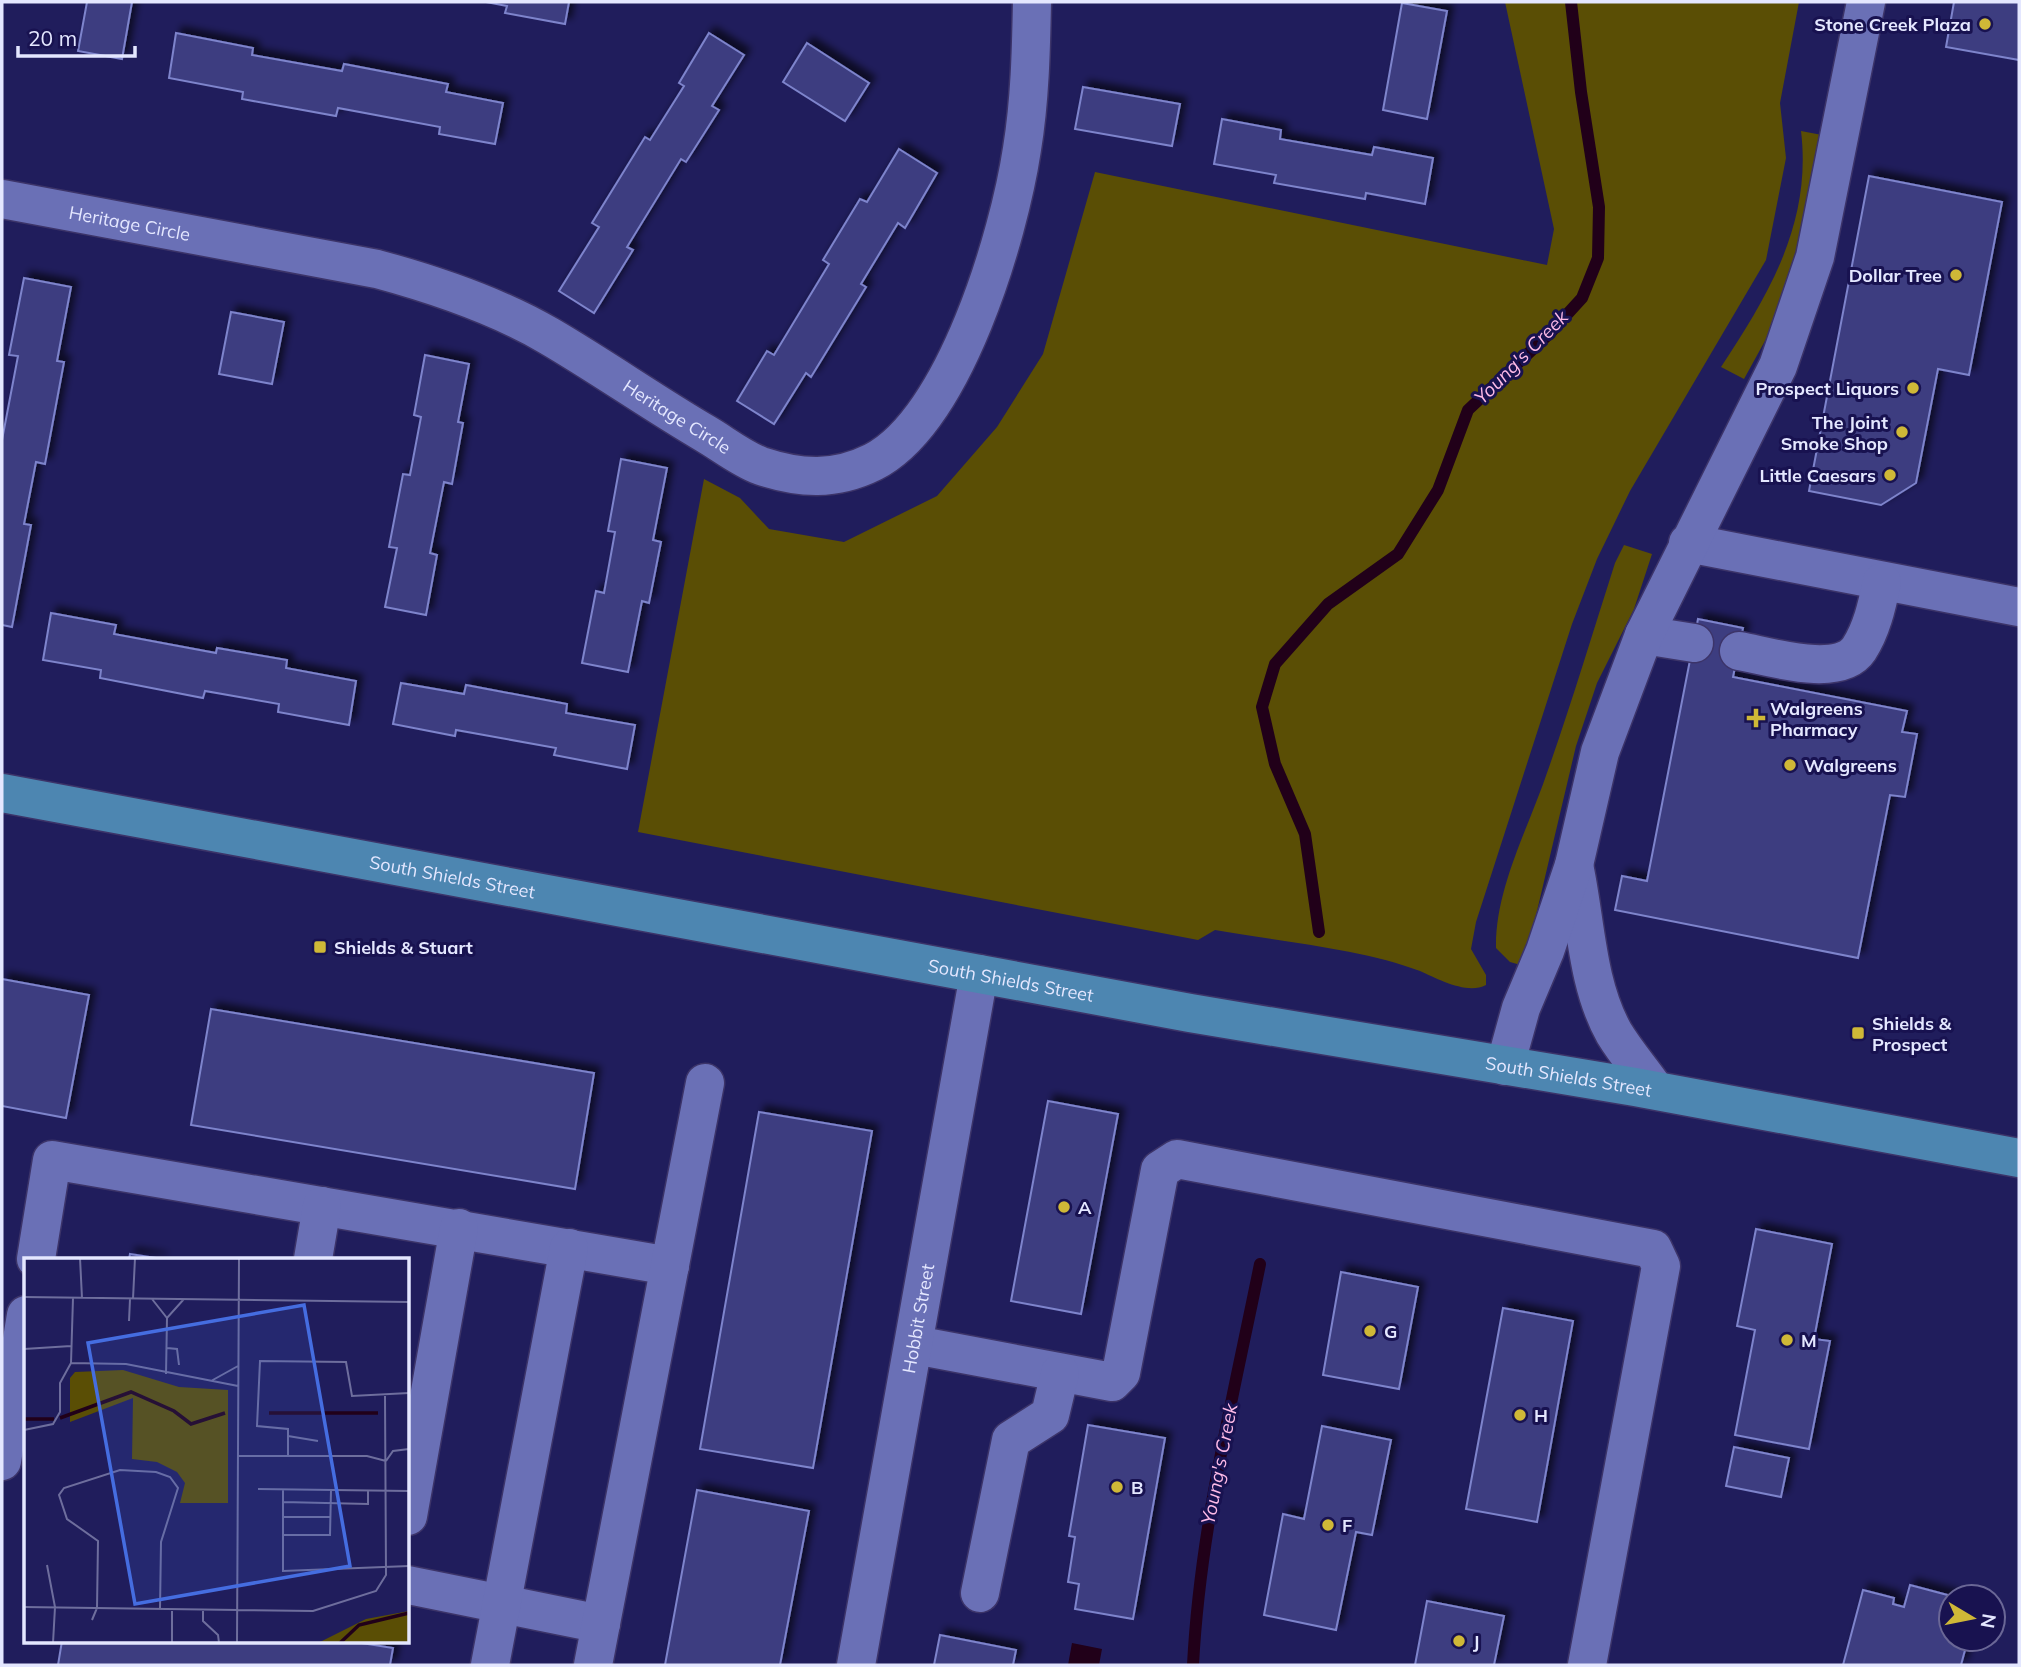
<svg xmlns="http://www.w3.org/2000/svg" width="2021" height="1667" viewBox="0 0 2021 1667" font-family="Mulish,sans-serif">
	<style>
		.green { fill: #5a4e05 }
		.water { fill: #210019 }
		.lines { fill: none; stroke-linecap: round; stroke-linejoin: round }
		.stream { stroke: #210019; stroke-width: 12 }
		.building { fill: #3c3e80; stroke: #7e84cc; stroke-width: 2; filter: url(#shadow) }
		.minor-casing { stroke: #3c3469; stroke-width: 41 }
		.major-casing { stroke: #3c3469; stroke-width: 41 }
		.minor { stroke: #6a70b6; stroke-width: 38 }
		.major { stroke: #4d86b1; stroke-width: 38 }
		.poi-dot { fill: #cfb837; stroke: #181250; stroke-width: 2.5 }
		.labels { text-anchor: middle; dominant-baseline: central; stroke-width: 6; stroke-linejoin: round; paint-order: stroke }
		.poi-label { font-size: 18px; font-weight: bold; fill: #e4e7ff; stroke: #181250; text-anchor: start }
		.street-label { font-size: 18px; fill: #e4e7ff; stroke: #181250 }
		.water-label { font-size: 19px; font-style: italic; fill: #fdbae7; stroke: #181250 }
		.inset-river { fill: none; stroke: #210019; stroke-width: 3.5 }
		.inset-road { fill: none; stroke: #6e6e9d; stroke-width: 2 }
		.view { fill: #456de0; fill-opacity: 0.15; stroke: #456de0; stroke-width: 3.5 }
		.inset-edge { fill: none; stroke: #e4e7ff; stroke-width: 3.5 }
	</style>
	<defs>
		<filter id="shadow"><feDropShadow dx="6" dy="-6" stdDeviation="3.5" flood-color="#0009"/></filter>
	</defs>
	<rect width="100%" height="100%" fill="#201d5c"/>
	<g class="green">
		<path d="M 1505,2 L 1799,2 L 1780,103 L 1786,158 L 1766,260 L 1630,491 L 1597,559 L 1572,624 L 1476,922 L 1471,949 L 1486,975 L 1486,985 C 1467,995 1438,979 1420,971 C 1363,949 1277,941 1215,930 L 1198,940 L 638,832 L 704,479 L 740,498 L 769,529 L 844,542 L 937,496 L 997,427 L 1043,354 L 1095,172 L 1547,265 L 1554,229 Z"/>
		<path d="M 1801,131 L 1822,135 L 1809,217 L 1777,319 L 1744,379 L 1721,367 C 1769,294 1812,223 1801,131 Z"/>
		<path d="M 1624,545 L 1652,554 L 1634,609 L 1597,683 L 1576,746 L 1524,966 L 1510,962 L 1496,948 C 1495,888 1529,827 1548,770 C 1572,702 1593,632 1615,563 Z"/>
	</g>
	<path class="water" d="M 1072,1643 L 1102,1649 L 1099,1665 L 1068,1665 Z"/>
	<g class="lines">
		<g class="stream">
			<path d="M 1319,932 L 1305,834 L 1275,764 L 1262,707 L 1275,664 L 1328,604 L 1398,554 L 1438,490 L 1468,410 L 1550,333 L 1582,298 L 1598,258 L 1599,207 L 1581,92 L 1571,2"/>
			<path d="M 1193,1665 C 1200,1529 1233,1398 1260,1264"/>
		</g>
	</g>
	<g class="building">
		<path d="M 87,2 L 132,2 L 122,59 L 78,51 Z"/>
		<path d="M 486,2 L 569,2 L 565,24 L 505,13 L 507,6 Z"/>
		<path d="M 1954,2 L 2019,2 L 2019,60 L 1946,47 Z"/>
		<path d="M 1402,3 L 1447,11 L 1427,119 L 1383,110 Z"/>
		<path d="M 176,33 L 253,48 L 252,55 L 342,71 L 344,64 L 448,84 L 446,92 L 503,103 L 495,144 L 439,134 L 440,127 L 338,108 L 336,116 L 242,99 L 243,92 L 169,78 Z"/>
		<path d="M 709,33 L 744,55 L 712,106 L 719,110 L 686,162 L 681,159 L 627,247 L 633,250 L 594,313 L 559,291 L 599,227 L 592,223 L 645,137 L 650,140 L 684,86 L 679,83 Z"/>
		<path d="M 807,43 L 869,83 L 845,121 L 783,82 Z"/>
		<path d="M 1083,87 L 1180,104 L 1172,146 L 1075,129 Z"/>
		<path d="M 1222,119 L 1281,130 L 1280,139 L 1372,155 L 1374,147 L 1433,158 L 1425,204 L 1366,193 L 1365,199 L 1274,183 L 1276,175 L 1214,164 Z"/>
		<path d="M 899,149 L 937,173 L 905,228 L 898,223 L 861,284 L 866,287 L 811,377 L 806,373 L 774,424 L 737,401 L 767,351 L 774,355 L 829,264 L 823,260 L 860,199 L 867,202 Z"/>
		<path d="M 1869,176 L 2002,202 L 1969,375 L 1938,369 L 1916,483 L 1881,505 L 1809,491 Z"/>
		<path d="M 24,278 L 71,287 L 57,361 L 64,362 L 45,464 L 36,462 L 24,524 L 31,525 L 12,627 L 2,625 L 2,440 L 18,356 L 9,355 Z"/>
		<path d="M 231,312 L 284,322 L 272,384 L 219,374 Z"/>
		<path d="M 425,355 L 469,364 L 458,422 L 463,423 L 452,484 L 444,482 L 430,553 L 437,555 L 426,615 L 385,607 L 397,548 L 389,547 L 403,474 L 410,475 L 421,417 L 414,415 Z"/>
		<path d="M 621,459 L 667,468 L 653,540 L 661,542 L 649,603 L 642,601 L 628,672 L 582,663 L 596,591 L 604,593 L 615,532 L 608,531 Z"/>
		<path d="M 51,613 L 116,625 L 114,634 L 216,653 L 217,648 L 287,660 L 286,668 L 356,681 L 349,725 L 278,712 L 279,704 L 205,691 L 203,698 L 100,678 L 101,670 L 43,660 Z"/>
		<path d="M 1698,619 L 1743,628 L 1733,677 L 1907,711 L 1902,732 L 1917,734 L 1905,797 L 1890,795 L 1858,958 L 1615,910 L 1622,876 L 1647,881 Z"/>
		<path d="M 401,683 L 464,694 L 466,685 L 567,704 L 566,713 L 635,725 L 627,769 L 554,755 L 556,748 L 456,730 L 455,736 L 393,724 Z"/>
		<path d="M 2,979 L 89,995 L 66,1118 L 2,1106 Z"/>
		<path d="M 211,1009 L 594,1073 L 575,1189 L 191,1125 Z"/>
		<path d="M 1048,1101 L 1118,1114 L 1081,1314 L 1011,1301 Z"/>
		<path d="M 759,1112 L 872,1131 L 813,1468 L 700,1449 Z"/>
		<path d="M 1756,1229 L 1832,1244 L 1814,1339 L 1830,1341 L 1809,1449 L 1735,1435 L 1755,1330 L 1737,1326 Z"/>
		<path d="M 130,1254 L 162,1259 L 129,1259 Z"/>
		<path d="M 1341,1272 L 1418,1287 L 1399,1389 L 1323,1375 Z"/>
		<path d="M 1503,1308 L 1573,1321 L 1537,1522 L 1466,1509 Z"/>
		<path d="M 1088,1425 L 1165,1438 L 1133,1619 L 1075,1609 L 1079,1584 L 1068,1582 L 1075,1537 L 1069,1536 Z"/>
		<path d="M 1322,1426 L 1391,1440 L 1372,1535 L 1356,1532 L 1336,1630 L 1264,1615 L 1283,1514 L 1304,1519 Z"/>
		<path d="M 1734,1447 L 1789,1458 L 1781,1497 L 1726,1486 Z"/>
		<path d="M 697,1490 L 809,1511 L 780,1665 L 665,1665 Z"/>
		<path d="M 1910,1585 L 1955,1597 L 1951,1597 L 1951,1639 L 1968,1639 L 1961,1665 L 1843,1665 L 1863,1590 L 1894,1598 L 1893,1604 L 1904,1607 Z"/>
		<path d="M 1427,1601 L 1504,1616 L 1494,1665 L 1415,1665 Z"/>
		<path d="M 940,1635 L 1016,1650 L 1013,1665 L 934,1665 Z"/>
		<path d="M 62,1641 L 349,1641 L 393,1648 L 390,1665 L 58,1665 Z"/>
	</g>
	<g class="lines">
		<g class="minor-casing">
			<g id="minor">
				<path id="s1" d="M 2,199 L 377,269 C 436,285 496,305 549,336 C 602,367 653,403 706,434 C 723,444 742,459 761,466 C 800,479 835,481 873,462 C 955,420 1009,235 1022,149 C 1030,100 1031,51 1032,2"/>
				<path d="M 1688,543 L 2019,607"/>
				<path d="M 1644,635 L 1694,643"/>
				<path d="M 1739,651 C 1768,656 1839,679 1859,649 C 1872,629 1877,605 1882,582"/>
				<path d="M 1574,865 C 1586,920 1586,983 1614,1033 C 1626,1053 1642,1071 1655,1090"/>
				<path d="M 1505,1066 L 1521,1008 L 1545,951 L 1574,865 L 1600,752 L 1644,635 L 1778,366 L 1815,257 L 1866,2"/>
				<path d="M 36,1259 L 52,1160 L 670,1266"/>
				<path d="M 313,1259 L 322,1206"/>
				<path d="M 915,1345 L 1112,1382 L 1121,1373 L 1160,1170 L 1177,1159 L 1653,1249 L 1661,1266 L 1587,1665"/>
				<path d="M 2,1461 L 26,1315"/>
				<path d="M 408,1516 L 459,1228"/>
				<path d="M 408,1585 L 601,1624"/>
				<path d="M 980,1593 L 1011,1440 L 1050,1415 L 1060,1373"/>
				<path d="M 490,1665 L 569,1248"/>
				<path d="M 593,1665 L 705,1083"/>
				<path id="s2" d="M 856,1665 L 979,974"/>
			</g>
		</g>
		<g class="major-casing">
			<g id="major">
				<path id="s3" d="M 2,793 L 1190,1013 L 1635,1087 L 2019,1158"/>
			</g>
		</g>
		<use href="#minor" class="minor"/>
		<use href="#major" class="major"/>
	</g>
	<g class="poi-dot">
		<circle cx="1985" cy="24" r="7"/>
		<circle cx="1956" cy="275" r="7"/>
		<circle cx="1913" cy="388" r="7"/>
		<circle cx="1902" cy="432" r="7"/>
		<circle cx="1890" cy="475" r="7"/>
		<path d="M1752.5 707.5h7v7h7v7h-7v7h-7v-7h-7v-7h7z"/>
		<circle cx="1790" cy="765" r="7"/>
		<rect x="313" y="940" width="14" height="14" rx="3.5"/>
		<rect x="1851" y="1026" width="14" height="14" rx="3.5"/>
		<circle cx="1064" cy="1207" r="7"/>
		<circle cx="1370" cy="1331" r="7"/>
		<circle cx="1787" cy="1340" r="7"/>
		<circle cx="1520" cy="1415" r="7"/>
		<circle cx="1117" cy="1487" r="7"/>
		<circle cx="1328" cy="1525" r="7"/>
		<circle cx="1459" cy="1641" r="7"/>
	</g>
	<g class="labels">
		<g class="poi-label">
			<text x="1971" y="24" text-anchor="end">Stone Creek Plaza</text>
			<text x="1942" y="275" text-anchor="end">Dollar Tree</text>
			<text x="1899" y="388" text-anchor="end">Prospect Liquors</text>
			<text x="1888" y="422" text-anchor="end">The Joint<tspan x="1888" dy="21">Smoke Shop</tspan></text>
			<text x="1876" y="475" text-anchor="end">Little Caesars</text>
			<text x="1770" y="708">Walgreens<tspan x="1770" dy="21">Pharmacy</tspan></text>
			<text x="1804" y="765">Walgreens</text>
			<text x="334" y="947">Shields &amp; Stuart</text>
			<text x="1872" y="1023">Shields &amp;<tspan x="1872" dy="21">Prospect</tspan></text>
			<text x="1078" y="1207">A</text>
			<text x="1384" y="1331">G</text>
			<text x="1801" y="1340">M</text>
			<text x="1534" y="1415">H</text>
			<text x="1131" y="1487">B</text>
			<text x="1342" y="1525">F</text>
			<text x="1473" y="1641">J</text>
		</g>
		<g class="street-label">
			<text stroke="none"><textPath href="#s1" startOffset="130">Heritage Circle</textPath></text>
			<text stroke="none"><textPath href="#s1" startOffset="718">Heritage Circle</textPath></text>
			<text stroke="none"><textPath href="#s3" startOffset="458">South Shields Street</textPath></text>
			<text stroke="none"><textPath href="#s3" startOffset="1026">South Shields Street</textPath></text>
			<text stroke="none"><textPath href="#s3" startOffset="1592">South Shields Street</textPath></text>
			<text stroke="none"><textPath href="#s2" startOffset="352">Hobbit Street</textPath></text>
		</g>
		<g class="water-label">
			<text transform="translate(1521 357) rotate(-45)">Young's Creek</text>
			<text transform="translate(1219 1464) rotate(-79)">Young's Creek</text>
		</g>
	</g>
	<g transform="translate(24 1258)">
		<rect width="385" height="385" fill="#201d5c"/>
		<path d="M 99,112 L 155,129 L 204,132 L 204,245 L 156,245 L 161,225 L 153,214 L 133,204 L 108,201 L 109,140 L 46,164 L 46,120 L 51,114 ZM 385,353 L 385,385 L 294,385 L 342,361 Z" fill="#5a4e05"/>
		<path class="inset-river" d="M 245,155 L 354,155M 36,160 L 107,134 L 150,153 L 167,166 L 201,155M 0,161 L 30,161M 316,385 L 335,367 L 385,355"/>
		<path class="inset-road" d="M 56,0 L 58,40M 0,39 L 385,44M 109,41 L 111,0M 128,41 L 143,60 L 160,41M 105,63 L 106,41M 143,90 L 153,91 L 155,107M 0,91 L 47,88M 47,105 L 102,106 L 214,128M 142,116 L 143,60M 187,123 L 214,108M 0,172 L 29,166 L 36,154 L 36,125 L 47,105 L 49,40M 264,178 L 294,183M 214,198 L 343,198 L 362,203M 264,198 L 264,171 L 233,168 L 236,103 L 322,104 L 328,138 L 385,135M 362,203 L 369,193 L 385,191M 234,231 L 385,233M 259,231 L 259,313 L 385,308M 259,244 L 344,246 L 344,232M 259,259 L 306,259M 259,277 L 306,277 L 307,232M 23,307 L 31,349 L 29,385M 0,349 L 289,353 L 352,333 L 362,317 L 361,138M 148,351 L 148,385M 179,352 L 179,363 L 194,377 L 195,385M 68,362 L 73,350 L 74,283 L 43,261 L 35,237 L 40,230 L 96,212 L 132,214 L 146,219 L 154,230 L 137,284 L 136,351M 213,385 L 215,0"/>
		<path class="view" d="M 280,47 L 326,308 L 111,346 L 64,85 Z"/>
		<rect width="385" height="385" class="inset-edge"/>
	</g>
	<rect width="2021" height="1667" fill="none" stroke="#e4e7ff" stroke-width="7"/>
	<g transform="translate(1972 1618) rotate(100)"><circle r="33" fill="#181250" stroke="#6a6796" stroke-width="2"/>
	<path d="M0-5L12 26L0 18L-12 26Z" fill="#cfb837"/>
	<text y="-10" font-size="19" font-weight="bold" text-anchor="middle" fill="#e4e7ff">N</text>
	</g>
	<path d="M18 46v10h117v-10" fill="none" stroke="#e4e7ff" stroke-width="3.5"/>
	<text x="28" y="46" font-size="21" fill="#e4e7ff" stroke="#181250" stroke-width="5" paint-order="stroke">20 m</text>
</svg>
